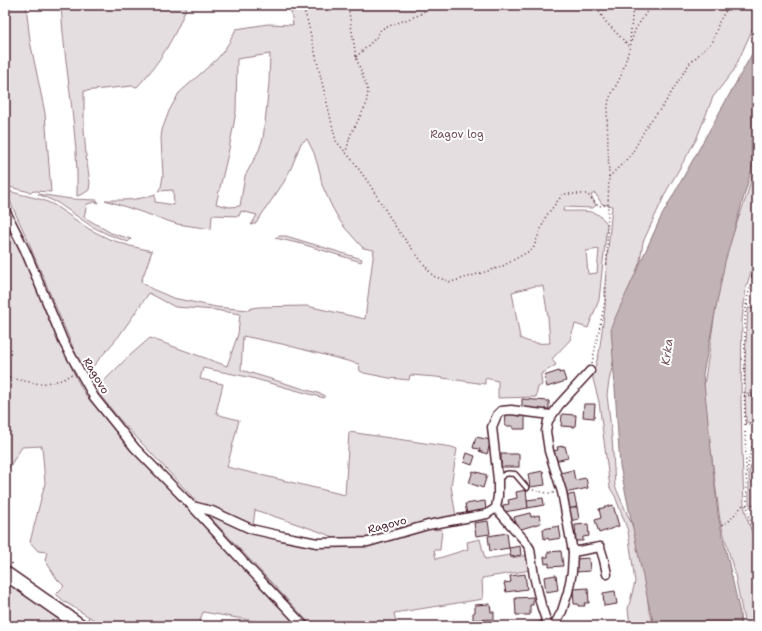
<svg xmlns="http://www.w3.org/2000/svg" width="762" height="631" viewBox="0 0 762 631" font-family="'Shantell Sans',sans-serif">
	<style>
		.green { fill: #e5dee0; stroke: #987e86; fill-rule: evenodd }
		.water { fill: #c1b3b6; stroke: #91787e }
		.building { fill: #d2c7cb; stroke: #4a1f2b }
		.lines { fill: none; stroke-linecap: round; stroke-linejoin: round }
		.lane-casing { stroke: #4a1f2b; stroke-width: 7 }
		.street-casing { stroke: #4a1f2b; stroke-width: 11 }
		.primary-casing { stroke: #4a1f2b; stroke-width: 16 }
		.path { stroke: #4a1f2b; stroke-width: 1.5; stroke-dasharray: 1 3; stroke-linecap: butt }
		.lane { stroke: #fff; stroke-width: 4 }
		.street { stroke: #fff; stroke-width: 8 }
		.primary { stroke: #fff; stroke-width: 13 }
		.labels { text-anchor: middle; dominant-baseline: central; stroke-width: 4; stroke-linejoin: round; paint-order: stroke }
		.park-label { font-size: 11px; fill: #714f58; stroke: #fff }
		.street-label { font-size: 11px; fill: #4a1f2b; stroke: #fff }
		.water-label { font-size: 12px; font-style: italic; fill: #74535c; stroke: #fff }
	</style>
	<rect width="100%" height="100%" fill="#fff"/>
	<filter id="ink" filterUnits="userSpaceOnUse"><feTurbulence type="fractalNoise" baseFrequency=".025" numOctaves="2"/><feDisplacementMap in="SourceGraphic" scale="8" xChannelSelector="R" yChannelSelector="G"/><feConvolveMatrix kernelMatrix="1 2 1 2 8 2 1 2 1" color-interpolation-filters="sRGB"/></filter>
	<g filter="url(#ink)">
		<g class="green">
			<path d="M 5,5 L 26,5 L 30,41 L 45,113 L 51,192 L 35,191 L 30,192 L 5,186 Z"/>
			<path d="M 61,5 L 187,5 C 176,36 159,64 137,87 L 132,86 L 84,91 L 84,129 L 86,156 L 90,183 L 89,190 L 83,194 L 77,196 C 79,132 64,69 61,5 Z"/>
			<path d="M 290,5 L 757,5 L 757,19 L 734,70 L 713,97 L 696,140 L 667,190 L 643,242 L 640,261 L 626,302 L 609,381 L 607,395 L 612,437 L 615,486 L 636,534 L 644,567 L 649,611 L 655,626 L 630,626 L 628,609 L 635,582 L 628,531 L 615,496 L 610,488 L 599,402 L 593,379 L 593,374 L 599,353 L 605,308 L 605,283 L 612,206 L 602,204 L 595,193 L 591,195 L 596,205 L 593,208 L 564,207 L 563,211 C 580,212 597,207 607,224 L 599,300 L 588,328 L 575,324 L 570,340 L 552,359 L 556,365 L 541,374 L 541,377 L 542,385 L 538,387 L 536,397 L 498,398 L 498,381 L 485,378 L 485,384 L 436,377 L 410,375 L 409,380 L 389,378 L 364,373 L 360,371 L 359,364 L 282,344 L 243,336 L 241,370 L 324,395 L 324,398 L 248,377 L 203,368 L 200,379 L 223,384 L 216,413 L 223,416 L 239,420 L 227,467 L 345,495 L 349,432 L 452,447 L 457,449 L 451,486 L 456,517 L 369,539 L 332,541 L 331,536 L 315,530 L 255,510 L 253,527 L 227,514 L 197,502 L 122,422 L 99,394 L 83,371 L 32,251 L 30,245 L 6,193 L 8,191 L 43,200 L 54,205 L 89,229 L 109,239 L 130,246 L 152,251 L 141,282 L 152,289 L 173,298 L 216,307 L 249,310 L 252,308 L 258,307 L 307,306 L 365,319 L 374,250 L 363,248 L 345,228 L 340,221 L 332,207 L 322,185 L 320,173 L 314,153 L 307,139 L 301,143 L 292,166 L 284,182 L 256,223 L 251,225 L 257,215 L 241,211 L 239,216 L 212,215 L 211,229 L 177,224 L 105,200 C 123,200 137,201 155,194 L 155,202 L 174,205 L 173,190 L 158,191 L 161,187 L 163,176 L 161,138 L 162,130 L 169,111 L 179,93 L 217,59 L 222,53 L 230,41 L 236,29 L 268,24 L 293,25 ZM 270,54 L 269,83 L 265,123 L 263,138 L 259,150 L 245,176 L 240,206 L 230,207 L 216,204 L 228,154 L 234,123 L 236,111 L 237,59 ZM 599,249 L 597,273 L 588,274 L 586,251 ZM 535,286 L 543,286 L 548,317 L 550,343 C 539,344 529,343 520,338 L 512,292 ZM 149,293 L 175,307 L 215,310 L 240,314 L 238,334 L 227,366 L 150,338 L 127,358 L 100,385 L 89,371 L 119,336 Z"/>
			<path d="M 757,157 L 757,248 L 755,251 L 752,268 L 746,288 L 742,320 L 741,396 L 742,451 L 744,505 L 748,521 L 757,547 L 757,626 L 745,626 L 735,575 L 720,520 L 703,392 L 722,266 L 728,247 L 747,195 Z"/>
			<path d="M 38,194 L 71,199 L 97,200 L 99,203 L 95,202 L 87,204 L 84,217 L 111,233 L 131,239 L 128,242 L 107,234 L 91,226 L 58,203 Z"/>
			<path d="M 5,210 L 67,355 C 72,370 78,383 87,397 L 191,510 L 299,626 L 283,626 L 203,612 L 198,626 L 104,626 L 65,602 L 56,594 L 64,586 L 57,579 L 45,560 L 47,552 L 38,551 L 30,542 L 45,483 L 42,446 L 22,447 L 5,474 Z"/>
			<path d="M 278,236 L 286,236 L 362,259 L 361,262 L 302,244 L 275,238 Z"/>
			<path d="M 748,308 L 757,309 L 757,341 L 755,354 L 757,355 L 757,395 L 745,393 L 745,359 Z"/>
			<path d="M 745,396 L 757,398 L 753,423 L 746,422 Z"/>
			<path d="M 751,466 L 757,467 L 757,502 L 756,502 L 754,505 L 749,504 L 749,472 Z"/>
			<path d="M 211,514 L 246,529 L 339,545 L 435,526 L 436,530 L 442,529 L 440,550 L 434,550 L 436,559 L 468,549 L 467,542 L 480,539 L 485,559 L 510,555 L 511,558 L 528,555 L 531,570 L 482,578 L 483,599 L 394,613 L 397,626 L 312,626 L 208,515 Z"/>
			<path d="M 5,580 L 71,626 L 5,626 Z"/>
		</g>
		<path class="water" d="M 757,45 L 757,151 L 725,262 L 703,374 L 718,515 L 740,613 L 741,626 L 655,626 L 650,611 L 620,466 L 611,327 L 661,217 Z"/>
		<g class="building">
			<path d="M 559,371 L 559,373 L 563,372 L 566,381 L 547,387 L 544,376 Z"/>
			<path d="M 522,399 L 549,401 L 549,409 L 545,409 L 545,411 L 522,409 Z"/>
			<path d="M 584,404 L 595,404 L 594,418 L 583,417 Z"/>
			<path d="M 506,414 L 525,414 L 525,429 L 513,429 L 513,426 L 505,426 Z"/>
			<path d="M 562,414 L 576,415 L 575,427 L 561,426 Z"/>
			<path d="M 476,437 L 491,440 L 487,454 L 479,451 L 480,449 L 473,448 Z"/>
			<path d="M 565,446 L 568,458 L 555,461 L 552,451 L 558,450 L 557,447 Z"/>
			<path d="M 467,453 L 475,456 L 472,465 L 464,462 Z"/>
			<rect x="501" y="454" width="18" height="13"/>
			<path d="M 573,470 L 575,480 L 586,478 L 588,488 L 565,493 L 560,473 Z"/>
			<path d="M 473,471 L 487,475 L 483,488 L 469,483 Z"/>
			<path d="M 543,471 L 545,485 L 530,487 L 528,474 Z"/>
			<path d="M 526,490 L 528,508 L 504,512 L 503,505 L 509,504 L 508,500 L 517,498 L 516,492 Z"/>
			<path d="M 574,494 L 577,507 L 568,509 L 565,496 Z"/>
			<path d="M 543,498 L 544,505 L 528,508 L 527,500 Z"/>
			<path d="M 485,501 L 486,510 L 467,514 L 465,504 Z"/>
			<path d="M 613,505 L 619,526 L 599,533 L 595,520 L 601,518 L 599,509 Z"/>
			<path d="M 577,507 L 579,519 L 570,521 L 568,509 Z"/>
			<path d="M 530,513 L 531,517 L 539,515 L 541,523 L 518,530 L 514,517 Z"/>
			<path d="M 488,521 L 490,534 L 476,536 L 474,523 Z"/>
			<path d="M 588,524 L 589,536 L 583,537 L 583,541 L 576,541 L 575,525 Z"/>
			<path d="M 559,526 L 561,538 L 549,540 L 548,538 L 544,539 L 543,529 Z"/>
			<path d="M 507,533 L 509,548 L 490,551 L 488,536 Z"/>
			<path d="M 520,546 L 521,555 L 511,557 L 509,548 Z"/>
			<path d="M 561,551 L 563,566 L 549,567 L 549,563 L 545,564 L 544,557 L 548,557 L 548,552 Z"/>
			<path d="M 589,558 L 590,571 L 576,572 L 575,559 Z"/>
			<path d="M 525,574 L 527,589 L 506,592 L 504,583 L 511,582 L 510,576 Z"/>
			<path d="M 556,575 L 558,590 L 546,592 L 544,577 Z"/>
			<path d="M 588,588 L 589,603 L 584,603 L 585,606 L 578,606 L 578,604 L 574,604 L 573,589 Z"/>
			<path d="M 615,591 L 617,604 L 604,606 L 603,593 Z"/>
			<path d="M 533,597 L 533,605 L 530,605 L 530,615 L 516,615 L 515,598 Z"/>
			<path d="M 490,604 L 491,612 L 494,612 L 494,619 L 473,620 L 473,613 L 475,612 L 475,605 Z"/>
			<path d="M 541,622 L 541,626 L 527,626 L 527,623 Z"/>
		</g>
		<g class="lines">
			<g class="lane-casing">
				<g id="lane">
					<path d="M 755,276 L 757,277"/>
					<path d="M 499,479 C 505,473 506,473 515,474 L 527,488"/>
				</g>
			</g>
			<g class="street-casing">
				<g id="street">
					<path d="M 5,210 L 25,250 L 64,343 L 94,397 L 135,448 L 191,505 L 249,568 L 304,626"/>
					<path d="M 192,506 L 212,511 L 251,529 L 282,536 L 317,543 L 368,542 L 428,525 L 487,514 L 496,508 L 498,496 L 498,480 L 492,427 L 497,415 L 501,411 L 511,410 L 551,415"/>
					<path d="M 496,508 L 525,541 L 530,549 L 534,576 L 541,605 L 548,626"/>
					<path d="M 573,552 L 600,547 L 604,560 L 607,574"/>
					<path d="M 554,626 L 562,611 L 568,592 L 572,572 L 573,552 L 562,492 L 549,451 L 546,431 L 548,421 L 559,405 L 590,371"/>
				</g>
			</g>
			<g class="primary-casing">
				<path id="primary" d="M 5,573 L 81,626"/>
			</g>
			<g class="path">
				<path d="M 302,5 L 307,19 L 336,141 L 353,161 L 370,185 L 397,229 L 433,276 L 451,282 L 501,267 L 533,249 L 546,216 L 563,194 L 587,194 L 598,206 L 608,205"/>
				<path d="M 344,5 L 349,12 L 356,57 L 368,91 L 366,105 L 350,136 L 346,152"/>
				<path d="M 595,5 L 605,21 L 629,46"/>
				<path d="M 630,42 L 633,5"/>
				<path d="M 356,57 L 376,38 L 381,29 L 419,15 L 433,5"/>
				<path d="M 609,177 L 631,155 L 648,124 L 663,106 L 689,64 L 713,41 L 719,22 L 729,5"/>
				<path d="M 756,272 L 757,267"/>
				<path d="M 753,281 C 744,300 745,320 745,341 C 743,396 746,450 747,505 L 751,525 L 757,540"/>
				<path d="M 747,305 L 757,307"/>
				<path d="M 592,363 L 606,297 L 608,205 L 609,177 L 607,114 L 609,99 L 621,76 L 635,30 L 651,5"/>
				<path d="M 5,377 L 40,384 L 62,380 L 72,374"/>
				<path d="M 744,395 L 757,397"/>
				<path d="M 745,423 L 756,425"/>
				<path d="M 747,471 L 757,418"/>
				<path d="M 533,490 L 547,493 L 555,493"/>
				<path d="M 722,525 L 729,521 L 743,505 L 757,508"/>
				<path d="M 5,558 L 14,566"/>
				<path d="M 88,618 L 101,626"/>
			</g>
			<use href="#lane" class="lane"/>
			<use href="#street" class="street"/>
			<use href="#primary" class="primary"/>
		</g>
	</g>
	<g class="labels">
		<g class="park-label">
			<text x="457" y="134">Ragov log</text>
		</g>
		<g class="street-label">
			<text transform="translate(96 376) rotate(59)">Ragovo</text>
			<text transform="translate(387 525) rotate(-15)">Ragovo</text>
		</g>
		<g class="water-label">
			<text transform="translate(667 352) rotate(-83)">Krka</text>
		</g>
	</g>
	<rect width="762" height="631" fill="none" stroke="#fff" stroke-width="20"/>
	<rect x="10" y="10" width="742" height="611" fill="none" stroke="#4a1f2b" stroke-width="1.5" filter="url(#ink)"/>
</svg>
